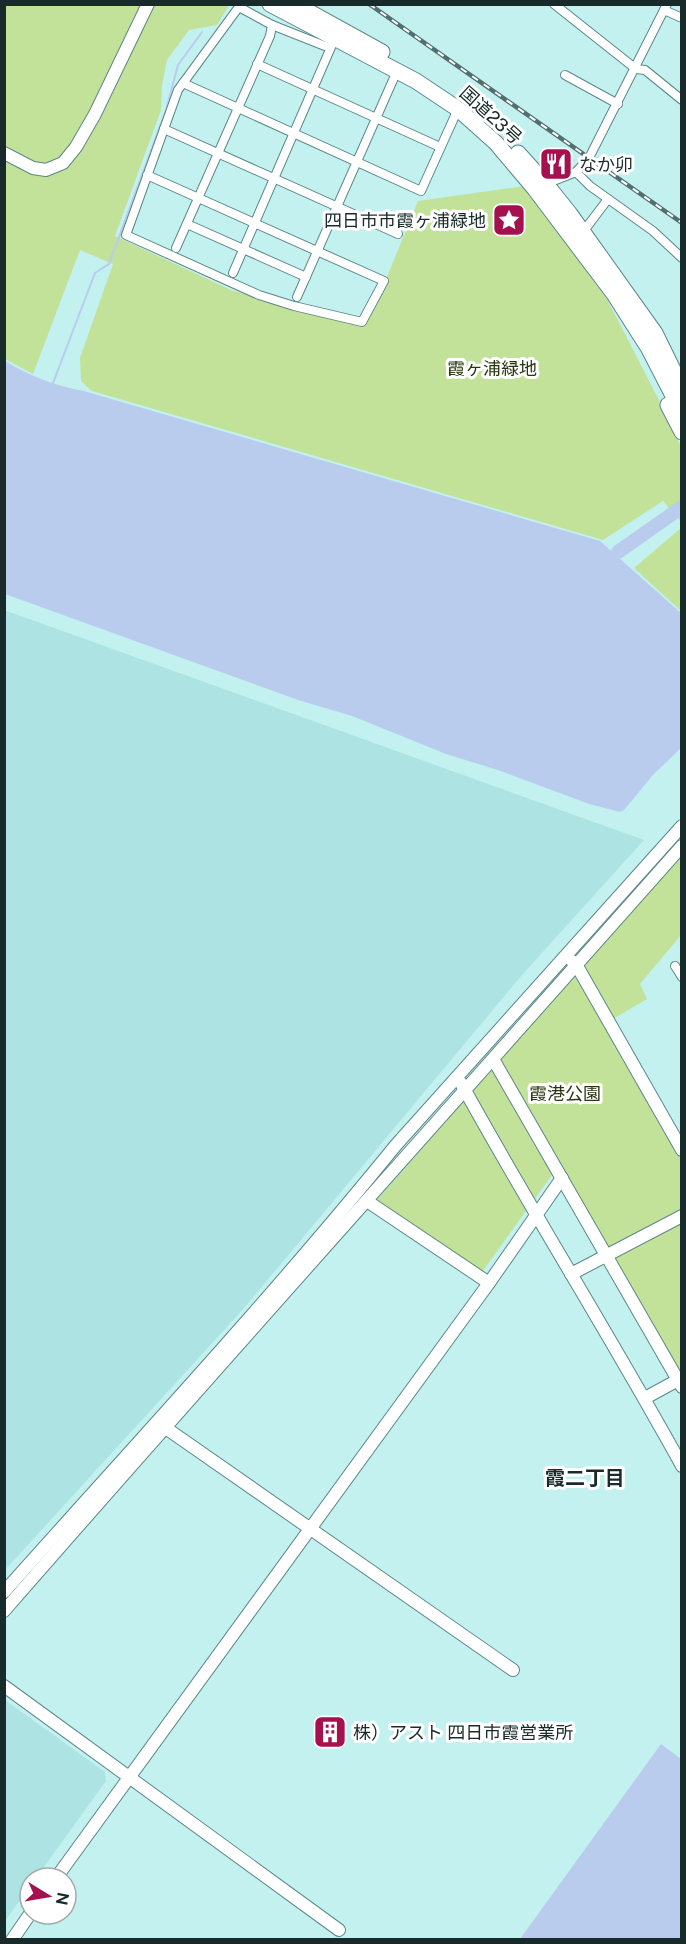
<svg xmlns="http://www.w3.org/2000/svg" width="686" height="1944" viewBox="0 0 686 1944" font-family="'Public Sans','Noto Sans JP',sans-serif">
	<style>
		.built { fill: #ade4e3 }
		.green { fill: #c2e299 }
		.water { fill: #baccee }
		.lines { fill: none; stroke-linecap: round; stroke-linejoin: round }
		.stream { stroke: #baccee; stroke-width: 2 }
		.river { stroke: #baccee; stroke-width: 14 }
		.street-casing { stroke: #5c8787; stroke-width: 10 }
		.secondary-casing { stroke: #5c8787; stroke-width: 14 }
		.highway-casing { stroke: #5c8787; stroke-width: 17 }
		.street { stroke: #fff; stroke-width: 8 }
		.secondary { stroke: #fff; stroke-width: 12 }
		.highway { stroke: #fff; stroke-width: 15 }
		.rail-casing { stroke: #526e6e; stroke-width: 4.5 }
		.rail { stroke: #fff; stroke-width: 2; stroke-dasharray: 7; stroke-linecap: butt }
		.labels { text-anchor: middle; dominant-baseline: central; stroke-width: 6; stroke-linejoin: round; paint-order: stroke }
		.street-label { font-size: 18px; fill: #182a2a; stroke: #fff }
		.poi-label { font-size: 18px; fill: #182a2a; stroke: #fff; text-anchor: start }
		.park-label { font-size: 18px; fill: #283710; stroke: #fff }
		.neighbourhood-label { font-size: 20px; font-weight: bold; fill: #182a2a; stroke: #fff }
	</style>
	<rect width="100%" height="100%" fill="#c2f1f0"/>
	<g class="built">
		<path d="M 4,610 L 644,840 L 522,975 L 245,1307 L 5,1570 Z"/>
		<path d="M 5,1700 L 105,1772 L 106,1781 L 36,1878 L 30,1878 L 30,1886 L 5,1921 Z"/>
	</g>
	<g class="green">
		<path d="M 4,5 L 229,5 L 217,25 L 189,30 L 167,60 L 162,85 L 161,110 L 115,236 L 231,290 L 298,310 L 356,324 L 382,289 L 418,201 L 525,186 L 606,297 L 663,408 L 681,447 L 681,522 L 663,501 L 603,540 L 92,391 L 81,381 L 80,358 L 113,264 L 80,250 L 33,374 L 5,359 Z"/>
		<path d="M 681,528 L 681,611 L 634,568 Z"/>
		<path d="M 681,856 L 681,935 L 640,984 L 647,999 L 606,1023 L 681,1159 L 681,1373 L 560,1164 L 482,1272 L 377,1200 Z"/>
	</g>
	<g class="water">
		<path d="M 5,361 C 30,376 55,386 84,391 L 600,541 L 681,613 L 681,748 L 653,775 L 624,810 L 620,812 L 589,804 L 498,770 L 446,754 L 352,716 L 298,700 L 5,594 Z"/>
		<path d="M 661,1744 L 681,1759 L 681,1939 L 520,1939 Z"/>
	</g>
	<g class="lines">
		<path class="stream" d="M 53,383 L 95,273 L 109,264 L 166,110 L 178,65 L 202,32"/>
		<path class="river" d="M 618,552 L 682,507"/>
		<g class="street-casing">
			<g id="street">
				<path d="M 554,4 L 636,69 L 645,70 L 682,100"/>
				<path d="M 239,7 L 272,25 L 330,48"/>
				<path d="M 664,10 L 682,18"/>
				<path d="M 257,64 L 440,147"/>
				<path d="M 565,75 L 618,104"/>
				<path d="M 183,83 L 421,191 L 458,109"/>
				<path d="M 164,129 L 398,234"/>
				<path d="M 576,172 L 590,186 L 653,231 L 682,258"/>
				<path d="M 147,175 L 384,281 L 362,322 L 294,306 L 259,295 L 126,235 L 178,90 L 241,4"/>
				<path d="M 543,185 L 576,172 L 589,158 L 667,4"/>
				<path d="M 187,224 L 306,277"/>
				<path d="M 583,232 L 608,199"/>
				<path d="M 176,248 L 270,36 L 272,25"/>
				<path d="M 233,273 L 335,38"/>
				<path d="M 297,297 L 397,71"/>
				<path d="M 675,966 L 682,977"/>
			</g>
		</g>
		<g class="secondary-casing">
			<g id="secondary">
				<path d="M 4,153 L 33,168 L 46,170 L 63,163 L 76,147 L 95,114 L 148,4"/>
				<path d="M 572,961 L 577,966 L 682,1150"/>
				<path d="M 493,1059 L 682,1387"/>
				<path d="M 461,1083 C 532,1212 611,1337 682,1466"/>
				<path d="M 367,1201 L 489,1283"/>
				<path d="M 571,1274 L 682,1216"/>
				<path d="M 645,1398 L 678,1380"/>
				<path d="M 160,1424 L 513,1670"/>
				<path d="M 4,1592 C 136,1444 271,1299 396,1145 L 682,826"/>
				<path d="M 4,1611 C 228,1354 456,1101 682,846"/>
				<path d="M 4,1686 L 339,1930"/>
				<path d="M 56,1878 L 489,1283 L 562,1178"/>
				<path d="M 12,1940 L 30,1914"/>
			</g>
		</g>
		<g class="highway-casing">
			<g id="highway">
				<path d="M 270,4 L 416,81 L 458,109 L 496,143 L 534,188 L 614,294 L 649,349 L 682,413"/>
				<path d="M 295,4 L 382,52"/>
				<path d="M 518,153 L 546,184 L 570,214 L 655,333 L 682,388"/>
				<path d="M 668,405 L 682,432"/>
			</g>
		</g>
		<use href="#street" class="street"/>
		<use href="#secondary" class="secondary"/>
		<use href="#highway" class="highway"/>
		<g class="rail-casing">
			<path id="rail" d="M 369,4 L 682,223"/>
		</g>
		<use href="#rail" class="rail"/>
	</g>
	<defs>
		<g id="restaurant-square" transform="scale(1.725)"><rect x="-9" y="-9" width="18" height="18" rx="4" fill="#a5114f" stroke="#fff"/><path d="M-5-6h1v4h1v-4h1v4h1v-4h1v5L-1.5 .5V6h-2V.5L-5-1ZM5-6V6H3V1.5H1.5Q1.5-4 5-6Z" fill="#fff"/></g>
		<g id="sight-square" transform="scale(1.725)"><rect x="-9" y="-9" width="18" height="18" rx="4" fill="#a5114f" stroke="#fff"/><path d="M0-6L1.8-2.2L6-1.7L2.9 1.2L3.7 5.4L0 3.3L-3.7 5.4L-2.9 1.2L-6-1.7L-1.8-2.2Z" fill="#fff"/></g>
		<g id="building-square" transform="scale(1.725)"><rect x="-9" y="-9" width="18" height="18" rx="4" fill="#a5114f" stroke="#fff"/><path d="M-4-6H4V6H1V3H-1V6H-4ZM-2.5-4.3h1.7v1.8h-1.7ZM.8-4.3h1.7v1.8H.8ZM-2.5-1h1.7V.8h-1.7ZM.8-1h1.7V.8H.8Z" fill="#fff"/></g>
	</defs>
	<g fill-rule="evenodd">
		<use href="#restaurant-square" x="556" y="164"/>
		<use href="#sight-square" x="509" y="220"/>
		<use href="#building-square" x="330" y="1732"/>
	</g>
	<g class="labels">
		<g class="street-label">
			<text transform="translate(491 115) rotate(42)">国道23号</text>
		</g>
		<g class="poi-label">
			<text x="579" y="164">なか卯</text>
			<text x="486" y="220" text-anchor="end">四日市市霞ヶ浦緑地</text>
			<text x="353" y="1732">株）アスト 四日市霞営業所</text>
		</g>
		<g class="park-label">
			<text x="492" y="368">霞ヶ浦緑地</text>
			<text x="565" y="1093">霞港公園</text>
		</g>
		<g class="neighbourhood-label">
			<text x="585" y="1478">霞二丁目</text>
		</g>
	</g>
	<rect width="686" height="1944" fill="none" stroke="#182a2a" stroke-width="12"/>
	<g transform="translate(48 1896) rotate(101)"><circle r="28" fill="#ffffff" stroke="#a3aaaa" stroke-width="1.5"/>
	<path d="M0-4.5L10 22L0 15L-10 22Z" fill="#a5114f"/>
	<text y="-9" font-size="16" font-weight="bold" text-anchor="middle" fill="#182a2a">N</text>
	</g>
</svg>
